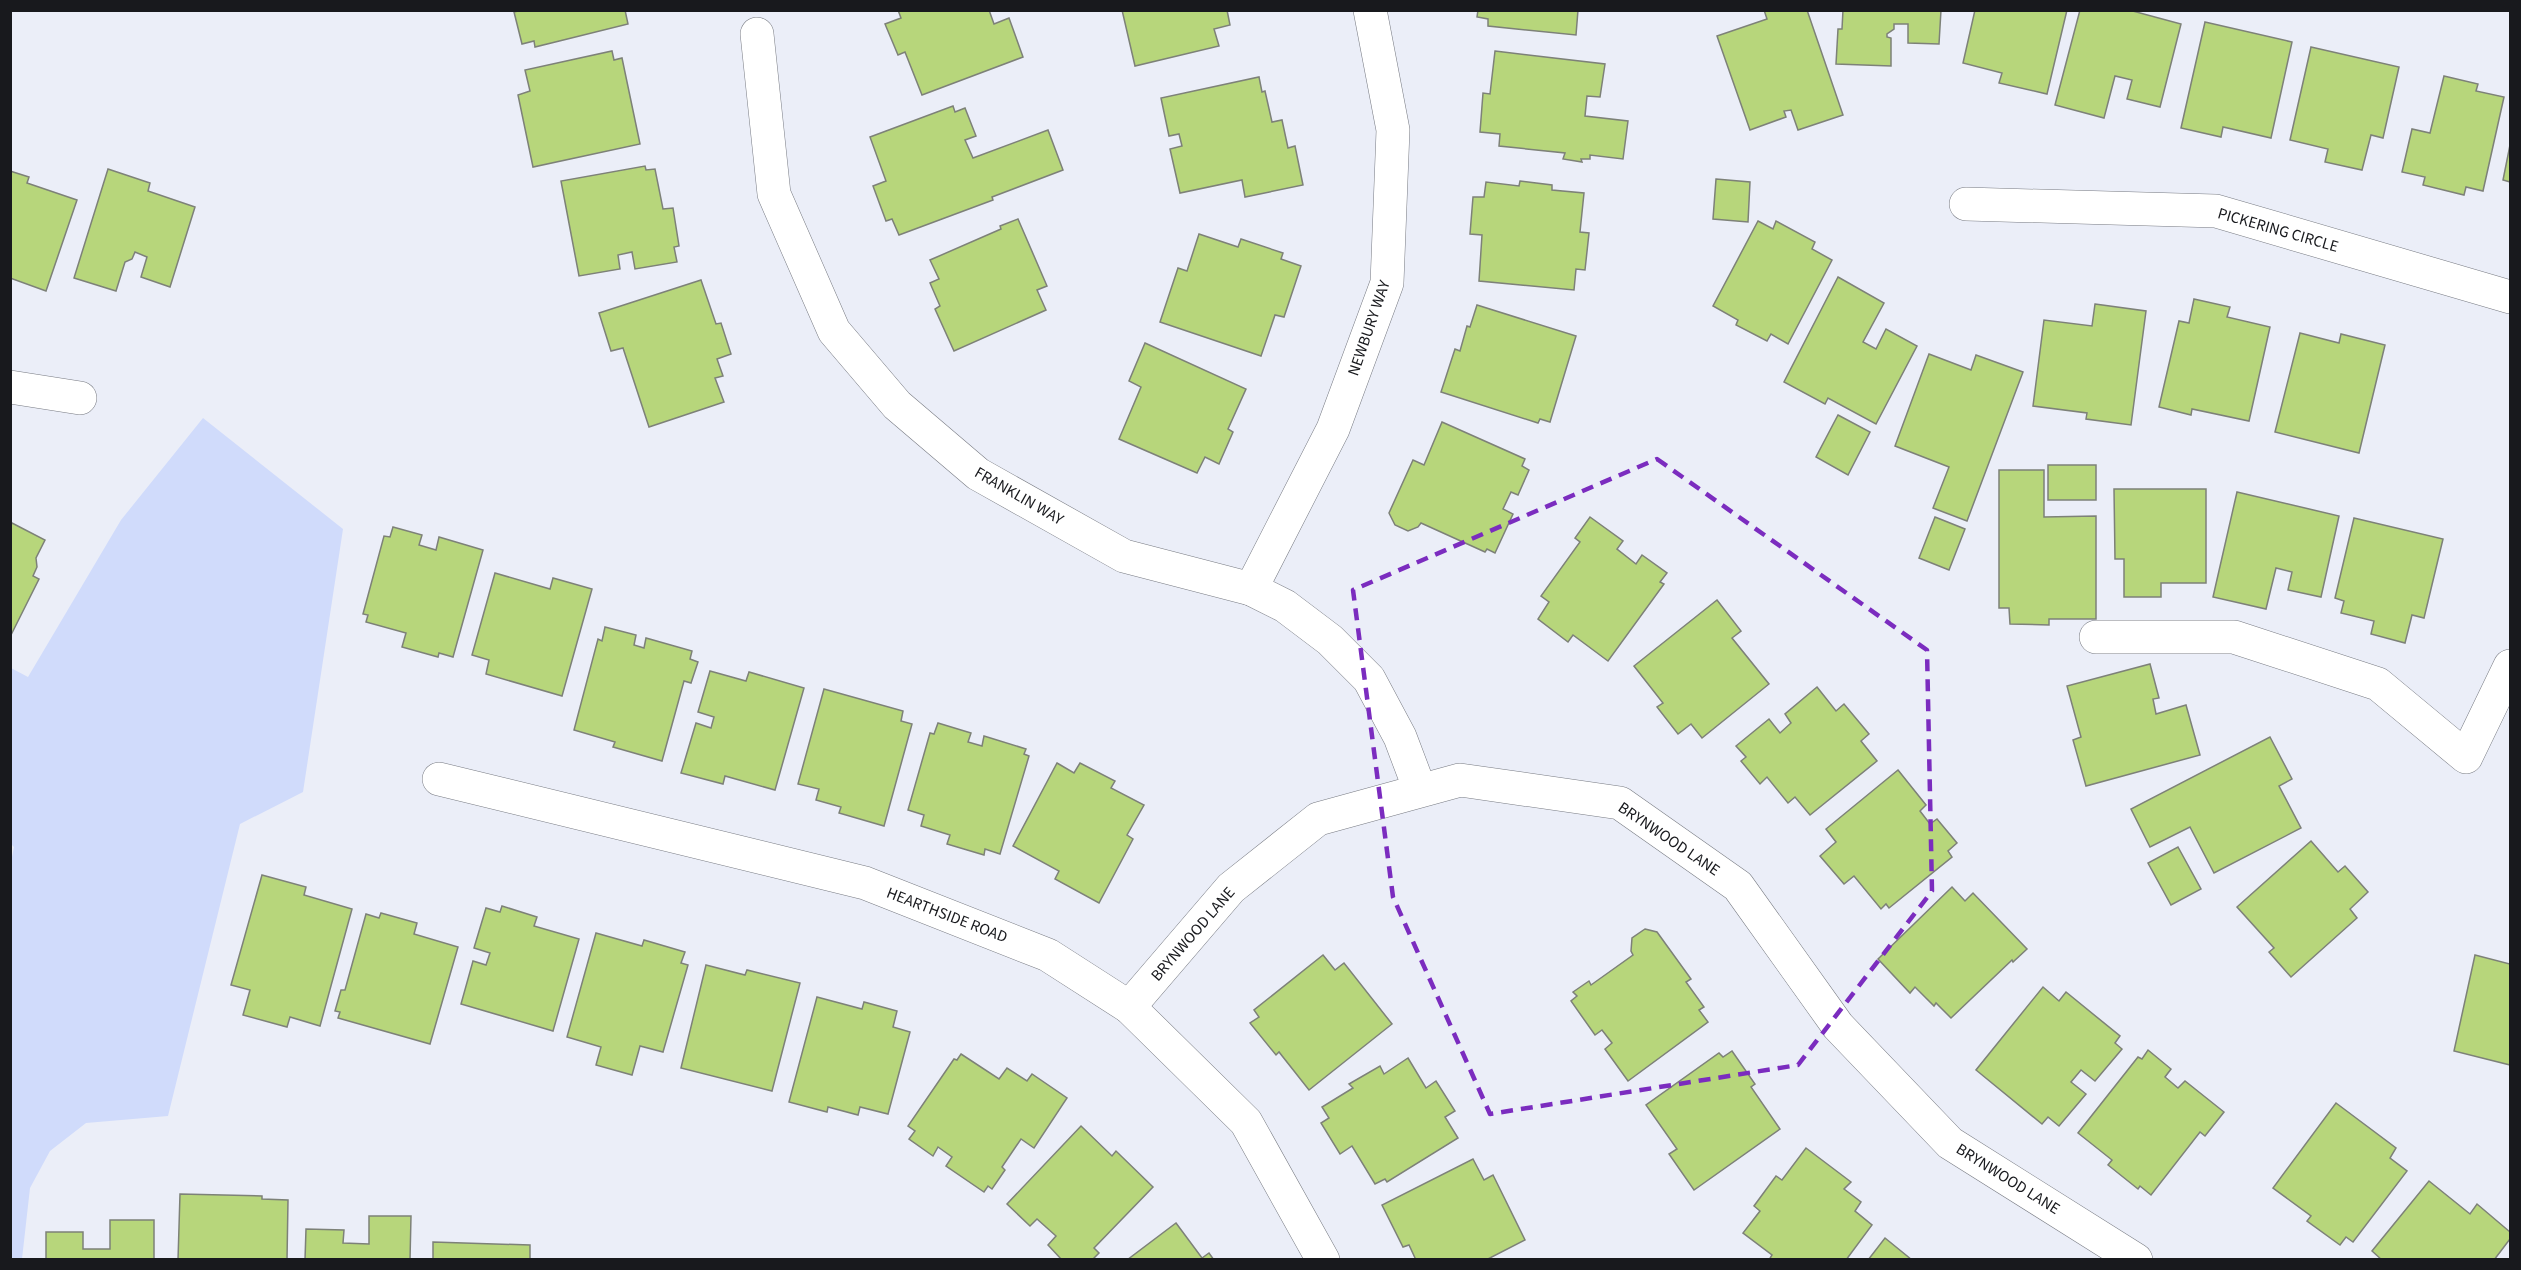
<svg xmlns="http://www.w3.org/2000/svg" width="2521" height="1270" viewBox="0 0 2521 1270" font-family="'Source Sans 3',sans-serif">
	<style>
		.green { fill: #d0dbfb }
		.building { fill: #b7d67b; stroke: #7d8178; stroke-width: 1.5 }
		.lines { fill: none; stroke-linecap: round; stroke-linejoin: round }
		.minor-casing { stroke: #787b83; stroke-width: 34 }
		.minor { stroke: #fff; stroke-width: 33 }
		.marked { fill: none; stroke: #7b2cbf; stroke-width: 4.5; stroke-dasharray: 12 8; stroke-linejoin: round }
		.labels { text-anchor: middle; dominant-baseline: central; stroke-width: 4.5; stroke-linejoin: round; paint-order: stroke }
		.street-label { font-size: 16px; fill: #18191d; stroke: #fff }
	</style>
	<rect width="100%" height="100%" fill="#ebeef8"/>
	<path class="green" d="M 203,418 L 343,529 L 303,792 L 240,824 L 168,1116 L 86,1123 L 50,1151 L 30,1188 L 22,1259 L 11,1259 L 10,867 L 14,847 L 10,843 L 11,668 L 28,677 L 121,520 Z"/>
	<g class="building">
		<path d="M 522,10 L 625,10 L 628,24 L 535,47 L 534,41 L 522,44 L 514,12 Z"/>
		<path d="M 898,10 L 989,10 L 994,24 L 1009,18 L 1023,57 L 922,95 L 905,52 L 898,55 L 885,24 L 901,18 Z"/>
		<path d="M 1122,10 L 1227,10 L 1230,25 L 1214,29 L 1219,46 L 1135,66 Z"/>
		<path d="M 1478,10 L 1578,10 L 1576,35 L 1488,26 L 1488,19 L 1477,17 Z"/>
		<path d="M 1764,10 L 1807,10 L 1843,115 L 1798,130 L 1791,110 L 1784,111 L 1786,117 L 1750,130 L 1717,36 L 1767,19 Z"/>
		<path d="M 1843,10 L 1941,10 L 1939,44 L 1908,43 L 1908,24 L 1894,24 L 1894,29 L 1887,34 L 1887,37 L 1891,38 L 1891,66 L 1836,64 L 1838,29 L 1842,29 Z"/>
		<path d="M 1975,10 L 2067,10 L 2047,94 L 1999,83 L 2002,73 L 1963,63 Z"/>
		<path d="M 2080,10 L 2129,10 L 2181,24 L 2160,107 L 2127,99 L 2132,80 L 2115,76 L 2104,118 L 2055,105 Z"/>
		<path d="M 2205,22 L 2292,42 L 2271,138 L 2223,127 L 2221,137 L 2181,128 Z"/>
		<path d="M 2311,47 L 2399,67 L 2383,138 L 2371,135 L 2362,170 L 2325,162 L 2328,149 L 2290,140 Z"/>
		<path d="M 612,51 L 614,60 L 622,58 L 640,144 L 533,167 L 518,95 L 530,91 L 525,70 Z"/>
		<path d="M 1495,51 L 1605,64 L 1600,97 L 1587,96 L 1585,116 L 1628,121 L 1623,159 L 1590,155 L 1590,159 L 1581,159 L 1582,162 L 1563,159 L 1565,153 L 1499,146 L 1500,134 L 1480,132 L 1483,93 L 1490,94 Z"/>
		<path d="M 2444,76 L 2478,84 L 2476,91 L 2504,97 L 2483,191 L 2466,187 L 2464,195 L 2423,185 L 2425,177 L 2402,172 L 2412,129 L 2430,133 Z"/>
		<path d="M 1259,77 L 1262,92 L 1265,91 L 1272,122 L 1282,120 L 1288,148 L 1295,146 L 1303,185 L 1245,197 L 1242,180 L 1180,193 L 1170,149 L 1182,146 L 1179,134 L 1169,136 L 1161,98 Z"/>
		<path d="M 953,106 L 955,112 L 965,108 L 976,136 L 965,140 L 973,158 L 1048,130 L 1063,170 L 992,197 L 993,200 L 899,235 L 892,219 L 886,221 L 873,186 L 886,181 L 870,137 Z"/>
		<path d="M 2510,145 L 2510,182 L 2503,180 Z"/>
		<path d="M 645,166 L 646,170 L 655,169 L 663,209 L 673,208 L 679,246 L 674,247 L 677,262 L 635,269 L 632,252 L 618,255 L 620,269 L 579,276 L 561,181 Z"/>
		<path d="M 108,169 L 150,183 L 148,191 L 195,207 L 170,287 L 141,277 L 147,257 L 135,252 L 132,259 L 125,262 L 116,291 L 74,278 Z"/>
		<path d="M 10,171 L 29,177 L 27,183 L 77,200 L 46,291 L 10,278 Z"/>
		<path d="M 1716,179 L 1750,182 L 1748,222 L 1713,219 Z"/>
		<path d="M 1520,181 L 1552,185 L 1552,190 L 1584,193 L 1580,232 L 1589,233 L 1585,270 L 1576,269 L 1574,290 L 1479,281 L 1482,235 L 1470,234 L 1473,197 L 1484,197 L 1486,182 L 1519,186 Z"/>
		<path d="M 1018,219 L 1047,286 L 1037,290 L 1046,310 L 954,351 L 935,309 L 940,306 L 930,283 L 939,279 L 930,260 L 1001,229 L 1000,226 Z"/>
		<path d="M 1758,221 L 1773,229 L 1776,221 L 1815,242 L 1812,249 L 1832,260 L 1788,344 L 1771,334 L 1767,341 L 1736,325 L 1738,320 L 1713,306 Z"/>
		<path d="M 1199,234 L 1238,247 L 1241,239 L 1283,253 L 1281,259 L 1301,266 L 1284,317 L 1275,315 L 1261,356 L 1160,322 L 1178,268 L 1187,271 Z"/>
		<path d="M 1838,277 L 1884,303 L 1863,342 L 1876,349 L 1886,329 L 1917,346 L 1876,424 L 1828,398 L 1825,404 L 1784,382 Z"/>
		<path d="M 701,280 L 716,324 L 721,323 L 731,354 L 717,359 L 723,376 L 715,378 L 724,402 L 649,427 L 623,348 L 611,351 L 599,313 Z"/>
		<path d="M 2194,299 L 2230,307 L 2227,317 L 2270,327 L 2249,421 L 2192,409 L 2191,415 L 2159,407 L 2179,321 L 2189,323 Z"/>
		<path d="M 2095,304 L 2146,311 L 2131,425 L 2086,419 L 2087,413 L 2033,406 L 2044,320 L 2092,326 Z"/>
		<path d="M 1477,305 L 1576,336 L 1550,422 L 1540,419 L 1538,423 L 1441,392 L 1455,349 L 1460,351 L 1467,326 L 1470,327 Z"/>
		<path d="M 2300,333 L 2339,343 L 2341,334 L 2385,345 L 2359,453 L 2275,432 Z"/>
		<path d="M 1145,343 L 1246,389 L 1228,429 L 1233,432 L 1219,464 L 1205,457 L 1197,473 L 1119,439 L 1141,387 L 1129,381 Z"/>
		<path d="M 1929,354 L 1971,370 L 1976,355 L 2023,372 L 1967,521 L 1933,508 L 1949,467 L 1895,446 Z"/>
		<path d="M 1838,415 L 1870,432 L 1848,475 L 1816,457 Z"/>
		<path d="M 1442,422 L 1525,459 L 1522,466 L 1529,470 L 1518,495 L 1511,492 L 1503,509 L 1513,514 L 1495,553 L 1487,549 L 1485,552 L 1421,523 L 1418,527 L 1408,531 L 1395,525 L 1389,513 L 1413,460 L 1424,465 Z"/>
		<rect x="2048" y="465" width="48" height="35"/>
		<path d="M 1999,470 L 2044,470 L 2044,517 L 2096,516 L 2096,619 L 2049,619 L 2049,625 L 2010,624 L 2009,608 L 1999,608 Z"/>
		<path d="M 2114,489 L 2206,489 L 2206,583 L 2161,583 L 2161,597 L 2124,597 L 2124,559 L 2115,559 Z"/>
		<path d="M 2237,492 L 2339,516 L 2321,597 L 2288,590 L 2292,572 L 2276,568 L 2266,609 L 2213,597 Z"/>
		<path d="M 1590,517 L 1623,541 L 1617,549 L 1636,564 L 1642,555 L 1667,573 L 1660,582 L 1664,584 L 1608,661 L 1573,635 L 1568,642 L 1538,619 L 1549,602 L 1541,596 L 1580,542 L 1575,538 Z"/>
		<path d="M 1935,517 L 1965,529 L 1949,570 L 1919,558 Z"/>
		<path d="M 2354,518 L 2443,539 L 2424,618 L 2412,615 L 2405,643 L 2371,634 L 2374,621 L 2341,613 L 2344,601 L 2335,598 Z"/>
		<path d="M 12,523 L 45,540 L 36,558 L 37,567 L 33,576 L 39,579 L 10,637 L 10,527 Z"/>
		<path d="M 393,527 L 422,535 L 419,545 L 436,550 L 439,537 L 483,550 L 453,657 L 439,653 L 438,657 L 402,647 L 406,633 L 366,622 L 368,615 L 363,614 L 384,536 L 390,537 Z"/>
		<path d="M 495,573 L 550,589 L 553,578 L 592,589 L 562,696 L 486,674 L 489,660 L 472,655 Z"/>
		<path d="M 1717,600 L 1741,631 L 1732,638 L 1769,684 L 1702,738 L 1691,724 L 1678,734 L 1657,707 L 1663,703 L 1634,666 Z"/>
		<path d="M 605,627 L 636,635 L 634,645 L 644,648 L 646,638 L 692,651 L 690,659 L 698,662 L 691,683 L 684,681 L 662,761 L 613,747 L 615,742 L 574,730 L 598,639 L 602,641 Z"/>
		<path d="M 2150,664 L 2159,698 L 2153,699 L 2156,714 L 2186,705 L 2200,755 L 2086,786 L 2073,740 L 2081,737 L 2067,686 Z"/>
		<path d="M 710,671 L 746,681 L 749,672 L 804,688 L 775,790 L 725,776 L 723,784 L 681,773 L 696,723 L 711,728 L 714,717 L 698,712 Z"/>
		<path d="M 1817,687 L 1836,711 L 1844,704 L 1869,734 L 1861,741 L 1877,761 L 1810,815 L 1795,797 L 1788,803 L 1767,777 L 1760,784 L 1741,761 L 1746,757 L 1736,746 L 1769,719 L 1780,733 L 1791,723 L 1785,714 Z"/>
		<path d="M 824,689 L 903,711 L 901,721 L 912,724 L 884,826 L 839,813 L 841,807 L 816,800 L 819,789 L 798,784 Z"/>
		<path d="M 938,723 L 971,733 L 968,742 L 982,746 L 984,736 L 1026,749 L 1024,754 L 1029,756 L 1000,854 L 985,849 L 984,855 L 947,844 L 950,835 L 921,826 L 924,815 L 908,810 L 930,733 L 934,734 Z"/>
		<path d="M 2270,737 L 2292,779 L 2279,786 L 2301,828 L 2214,873 L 2190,827 L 2150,847 L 2131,809 Z"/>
		<path d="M 1057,763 L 1074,773 L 1080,763 L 1115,781 L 1111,788 L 1144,805 L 1127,835 L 1133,839 L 1099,903 L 1055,879 L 1059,871 L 1013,846 Z"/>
		<path d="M 1898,770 L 1926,805 L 1920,811 L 1930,824 L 1937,819 L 1957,843 L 1948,851 L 1952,857 L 1889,908 L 1886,904 L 1881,909 L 1854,876 L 1844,884 L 1820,856 L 1836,842 L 1826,829 Z"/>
		<path d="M 2311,841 L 2338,872 L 2345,866 L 2368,892 L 2350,909 L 2357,918 L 2291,977 L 2269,952 L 2274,948 L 2237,907 Z"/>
		<path d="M 2178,847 L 2201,889 L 2171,905 L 2148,863 Z"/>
		<path d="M 262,875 L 306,887 L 304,895 L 352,909 L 320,1026 L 290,1017 L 287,1027 L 243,1015 L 250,990 L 231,985 Z"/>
		<path d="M 1952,887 L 1965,901 L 1973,893 L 2027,949 L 2013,962 L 2012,960 L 1951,1018 L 1936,1003 L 1934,1006 L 1915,987 L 1910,993 L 1878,959 Z"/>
		<path d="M 502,906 L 537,917 L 534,926 L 579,939 L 553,1031 L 461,1004 L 473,961 L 486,965 L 490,953 L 474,948 L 486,908 L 500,912 Z"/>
		<path d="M 381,913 L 417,923 L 414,934 L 458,947 L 430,1044 L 338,1018 L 340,1012 L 335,1011 L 341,990 L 345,990 L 366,914 L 379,918 Z"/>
		<path d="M 1645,929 L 1657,932 L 1691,979 L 1686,982 L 1704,1007 L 1699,1010 L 1708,1022 L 1628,1081 L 1605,1049 L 1612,1043 L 1602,1030 L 1595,1035 L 1571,1001 L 1577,996 L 1573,992 L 1589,981 L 1591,985 L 1633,955 L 1631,951 L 1632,938 Z"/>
		<path d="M 596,933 L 642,946 L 644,940 L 685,952 L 681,963 L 688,965 L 663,1052 L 640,1046 L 632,1075 L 596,1065 L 601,1047 L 567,1037 Z"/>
		<path d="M 1323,955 L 1335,970 L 1344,963 L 1392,1024 L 1309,1090 L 1279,1052 L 1276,1055 L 1250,1023 L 1259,1017 L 1254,1010 Z"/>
		<path d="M 2475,955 L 2510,964 L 2510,1065 L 2454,1051 Z"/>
		<path d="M 706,965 L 745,975 L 747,970 L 800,983 L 772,1091 L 681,1068 Z"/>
		<path d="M 2043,987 L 2059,1001 L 2066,992 L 2120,1036 L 2115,1043 L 2122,1049 L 2095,1081 L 2081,1070 L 2071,1082 L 2086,1094 L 2059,1126 L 2048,1117 L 2042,1124 L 1976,1070 Z"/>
		<path d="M 817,997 L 862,1009 L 864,1002 L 897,1011 L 893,1027 L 910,1032 L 888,1114 L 860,1107 L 858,1115 L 828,1107 L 827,1112 L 789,1102 Z"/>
		<path d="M 2148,1050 L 2171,1069 L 2165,1077 L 2178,1088 L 2185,1081 L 2224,1112 L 2205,1136 L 2200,1132 L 2151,1195 L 2140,1186 L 2138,1189 L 2108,1165 L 2112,1160 L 2078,1133 L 2138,1057 L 2142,1059 Z"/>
		<path d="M 1732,1051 L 1755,1084 L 1751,1087 L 1780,1129 L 1694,1190 L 1669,1154 L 1677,1149 L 1646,1105 L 1719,1053 L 1723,1057 Z"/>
		<path d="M 961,1054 L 999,1079 L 1007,1068 L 1027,1081 L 1032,1074 L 1067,1098 L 1034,1148 L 1021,1139 L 1002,1167 L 1005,1170 L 992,1189 L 988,1186 L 984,1192 L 946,1166 L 952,1157 L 938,1147 L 933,1156 L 909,1139 L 915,1131 L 908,1126 L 954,1059 L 957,1060 Z"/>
		<path d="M 1408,1058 L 1426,1088 L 1436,1081 L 1455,1111 L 1445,1117 L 1458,1138 L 1387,1182 L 1385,1179 L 1375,1184 L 1352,1146 L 1340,1154 L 1321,1123 L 1329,1118 L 1322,1107 L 1353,1088 L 1349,1084 L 1380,1066 L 1384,1074 Z"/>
		<path d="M 2336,1103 L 2396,1148 L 2390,1158 L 2407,1171 L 2353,1242 L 2346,1237 L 2340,1245 L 2307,1221 L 2311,1216 L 2273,1188 Z"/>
		<path d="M 1081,1126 L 1112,1156 L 1116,1151 L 1153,1187 L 1094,1248 L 1099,1253 L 1092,1260 L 1062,1260 L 1048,1245 L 1056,1236 L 1037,1219 L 1030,1226 L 1007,1204 Z"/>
		<path d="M 1806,1148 L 1851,1182 L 1844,1189 L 1861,1202 L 1855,1211 L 1872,1225 L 1846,1260 L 1769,1260 L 1772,1255 L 1743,1233 L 1760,1211 L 1754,1206 L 1776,1176 L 1782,1180 Z"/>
		<path d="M 1473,1159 L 1484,1180 L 1493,1175 L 1525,1240 L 1486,1260 L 1416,1260 L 1409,1245 L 1403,1247 L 1382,1205 Z"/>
		<path d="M 2429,1181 L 2470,1214 L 2477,1204 L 2510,1232 L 2510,1239 L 2494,1260 L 2382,1260 L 2372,1251 Z"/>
		<path d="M 180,1194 L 262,1196 L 262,1199 L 288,1200 L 287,1260 L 178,1260 Z"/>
		<path d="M 369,1216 L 411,1216 L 410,1260 L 305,1260 L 306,1229 L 344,1230 L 343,1243 L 369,1244 Z"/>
		<path d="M 110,1220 L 154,1220 L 154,1260 L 46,1260 L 46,1232 L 83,1232 L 83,1249 L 110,1249 Z"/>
		<path d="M 1176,1223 L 1202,1258 L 1209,1253 L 1214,1260 L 1127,1260 Z"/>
		<path d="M 1885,1238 L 1912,1260 L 1868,1260 Z"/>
		<path d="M 433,1242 L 530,1245 L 530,1260 L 433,1260 Z"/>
	</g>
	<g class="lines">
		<g class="minor-casing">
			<g id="minor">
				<path d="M 757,34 L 774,194 L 834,331 L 897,405 L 978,474 L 1124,556 L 1251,589 L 1285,606 L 1330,640 L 1369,679 L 1400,737 L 1420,790"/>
				<path d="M 1966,204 L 2216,211 L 2510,297"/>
				<path d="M 10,387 L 80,398"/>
				<path d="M 1251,589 L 1333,429 L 1387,283 L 1393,130 L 1370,10"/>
				<path d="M 2096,637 L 2234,637 L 2378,684 L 2466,757 L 2510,666"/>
				<path d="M 439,779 L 865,883 L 1048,955 L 1129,1007 L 1246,1122 L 1323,1260"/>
				<path d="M 1129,1007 L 1231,888 L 1318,819 L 1460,780 L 1620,803 L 1738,886 L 1838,1026 L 1950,1143 L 2136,1260"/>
			</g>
		</g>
		<use href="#minor" class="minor"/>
	</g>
	<path class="marked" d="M 1657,459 L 1927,650 L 1932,891 L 1798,1065 L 1490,1114 L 1393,897 L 1353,590 Z"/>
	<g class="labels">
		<g class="street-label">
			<text transform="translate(2278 230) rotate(16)">PICKERING CIRCLE</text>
			<text transform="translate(1369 328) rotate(-71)">NEWBURY WAY</text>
			<text transform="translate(1019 496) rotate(30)">FRANKLIN WAY</text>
			<text transform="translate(1669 839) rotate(34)">BRYNWOOD LANE</text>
			<text transform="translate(947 915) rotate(21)">HEARTHSIDE ROAD</text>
			<text transform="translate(1193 934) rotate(-49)">BRYNWOOD LANE</text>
			<text transform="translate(2008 1179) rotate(32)">BRYNWOOD LANE</text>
		</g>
	</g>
	<rect width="2521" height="1270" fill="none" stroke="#18191d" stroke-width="24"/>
</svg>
